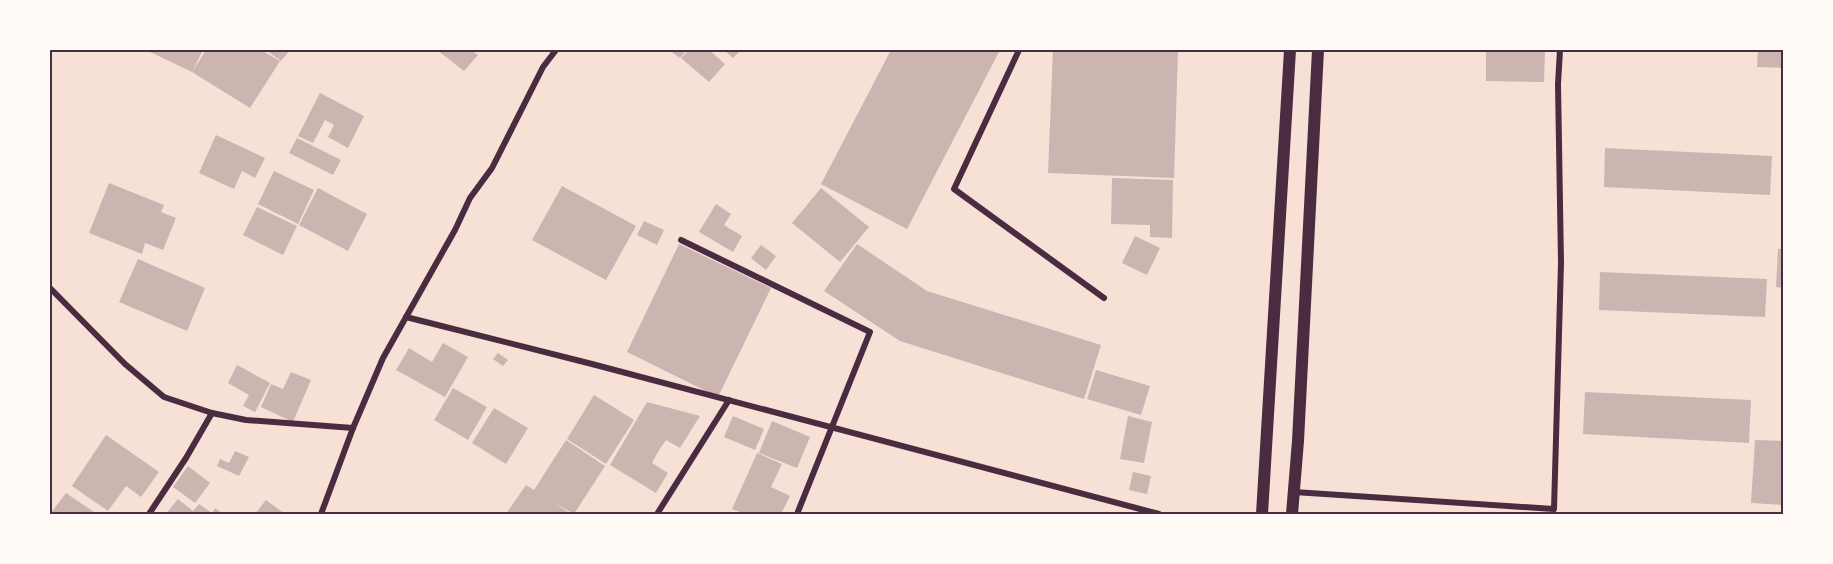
<svg xmlns="http://www.w3.org/2000/svg" width="1833" height="564" viewBox="0 0 1833 564" font-family="Signika,sans-serif">
	<style>
		.building { fill: #ccb4b1 }
		.lines { fill: none; stroke-linecap: round; stroke-linejoin: round }
		.minor { stroke: #4a2c40; stroke-width: 6 }
		.secondary { stroke: #4a2c40; stroke-width: 12 }
		.neatline { fill: none; stroke: #4a2c40; stroke-width: 2 }
	</style>
	<rect width="100%" height="100%" fill="#f7e1d7"/>
	<g class="building">
		<path d="M 146,50 L 203,50 L 192,72 Z"/>
		<path d="M 206,50 L 261,50 L 280,61 L 250,108 L 192,72 Z"/>
		<path d="M 266,50 L 290,50 L 281,61 Z"/>
		<path d="M 437,50 L 471,50 L 478,55 L 464,71 Z"/>
		<path d="M 669,50 L 687,50 L 680,58 Z"/>
		<path d="M 689,50 L 709,50 L 725,64 L 709,82 L 681,58 Z"/>
		<path d="M 724,50 L 741,50 L 733,58 Z"/>
		<path d="M 891,50 L 1000,50 L 907,229 L 821,184 Z"/>
		<path d="M 1053,50 L 1178,50 L 1174,178 L 1048,173 Z"/>
		<path d="M 1486,50 L 1545,50 L 1544,82 L 1486,81 Z"/>
		<path d="M 1758,50 L 1784,50 L 1784,68 L 1757,67 Z"/>
		<path d="M 320,93 L 364,116 L 348,148 L 328,137 L 334,125 L 325,120 L 313,143 L 298,136 Z"/>
		<path d="M 216,135 L 265,158 L 255,178 L 242,171 L 234,189 L 199,173 Z"/>
		<path d="M 297,138 L 341,160 L 333,175 L 289,153 Z"/>
		<path d="M 1605,148 L 1772,156 L 1770,195 L 1604,187 Z"/>
		<path d="M 274,171 L 314,190 L 298,224 L 258,204 Z"/>
		<path d="M 1112,178 L 1173,180 L 1172,238 L 1150,237 L 1150,225 L 1111,224 Z"/>
		<path d="M 109,183 L 164,205 L 161,212 L 176,218 L 163,250 L 145,243 L 142,254 L 89,233 Z"/>
		<path d="M 562,186 L 636,226 L 606,280 L 532,240 Z"/>
		<path d="M 318,188 L 367,214 L 348,251 L 299,225 Z"/>
		<path d="M 821,188 L 869,227 L 840,262 L 792,223 Z"/>
		<path d="M 716,204 L 731,214 L 724,225 L 742,236 L 733,252 L 699,232 Z"/>
		<path d="M 257,207 L 297,226 L 283,255 L 243,235 Z"/>
		<path d="M 644,221 L 664,230 L 657,245 L 637,235 Z"/>
		<path d="M 1135,236 L 1160,248 L 1147,275 L 1122,263 Z"/>
		<path d="M 679,244 L 771,288 L 718,397 L 627,352 Z"/>
		<path d="M 857,244 L 927,291 L 1101,345 L 1084,399 L 900,341 L 824,291 Z"/>
		<path d="M 761,245 L 776,256 L 766,270 L 751,258 Z"/>
		<path d="M 1778,249 L 1784,249 L 1784,288 L 1776,287 Z"/>
		<path d="M 138,259 L 205,288 L 187,331 L 119,302 Z"/>
		<path d="M 1600,272 L 1767,279 L 1765,317 L 1599,310 Z"/>
		<path d="M 443,343 L 468,357 L 445,397 L 396,370 L 409,348 L 432,362 Z"/>
		<path d="M 498,353 L 508,360 L 503,366 L 493,359 Z"/>
		<path d="M 237,365 L 270,383 L 255,412 L 243,406 L 249,395 L 228,383 Z"/>
		<path d="M 1096,370 L 1150,386 L 1141,415 L 1087,399 Z"/>
		<path d="M 291,372 L 311,380 L 293,422 L 261,407 L 271,384 L 283,389 Z"/>
		<path d="M 453,388 L 487,407 L 468,440 L 434,420 Z"/>
		<path d="M 1585,392 L 1751,400 L 1749,443 L 1583,434 Z"/>
		<path d="M 594,395 L 634,420 L 606,464 L 567,439 Z"/>
		<path d="M 647,402 L 700,416 L 680,448 L 666,440 L 659,450 L 652,463 L 668,473 L 656,493 L 610,465 Z"/>
		<path d="M 494,408 L 528,428 L 506,464 L 472,443 Z"/>
		<path d="M 733,416 L 764,429 L 755,450 L 724,437 Z"/>
		<path d="M 1128,416 L 1152,422 L 1144,463 L 1120,459 Z"/>
		<path d="M 772,421 L 810,437 L 797,468 L 759,453 Z"/>
		<path d="M 106,435 L 159,472 L 141,497 L 126,486 L 108,511 L 72,486 Z"/>
		<path d="M 566,440 L 605,466 L 574,514 L 555,503 L 571,514 L 506,514 L 526,485 L 534,490 Z"/>
		<path d="M 1755,440 L 1784,441 L 1783,505 L 1751,503 Z"/>
		<path d="M 235,451 L 249,457 L 239,476 L 217,466 L 220,459 L 229,463 Z"/>
		<path d="M 757,453 L 782,464 L 771,487 L 790,496 L 781,514 L 745,514 L 732,509 Z"/>
		<path d="M 188,466 L 210,483 L 195,503 L 173,487 Z"/>
		<path d="M 1133,472 L 1151,476 L 1147,494 L 1129,490 Z"/>
		<path d="M 66,493 L 97,514 L 50,514 Z"/>
		<path d="M 178,499 L 193,511 L 199,504 L 212,513 L 215,508 L 223,514 L 166,514 Z"/>
		<path d="M 266,500 L 285,514 L 255,514 Z"/>
	</g>
	<g class="lines">
		<g class="minor">
			<path d="M 1019,50 L 954,189 L 1104,298"/>
			<path d="M 681,240 L 870,332 L 797,514"/>
			<path d="M 50,288 L 125,364 L 164,397 L 212,413 L 246,420 L 353,428"/>
			<path d="M 406,317 L 592,364 L 1159,514"/>
			<path d="M 1294,492 L 1554,509 L 1561,263 L 1558,84 L 1560,50"/>
			<path d="M 149,514 L 186,458 L 212,413"/>
			<path d="M 321,514 L 353,428 L 383,358 L 455,230 L 470,198 L 492,168 L 543,67 L 556,50"/>
			<path d="M 657,514 L 729,400"/>
		</g>
		<g class="secondary">
			<path d="M 1262,514 L 1290,50"/>
			<path d="M 1292,514 L 1298,441 L 1318,50"/>
		</g>
	</g>
	<rect width="1833" height="564" fill="none" stroke="#fffaf5" stroke-width="102"/>
	<rect x="51" y="51" width="1731" height="462" class="neatline"/>
</svg>
